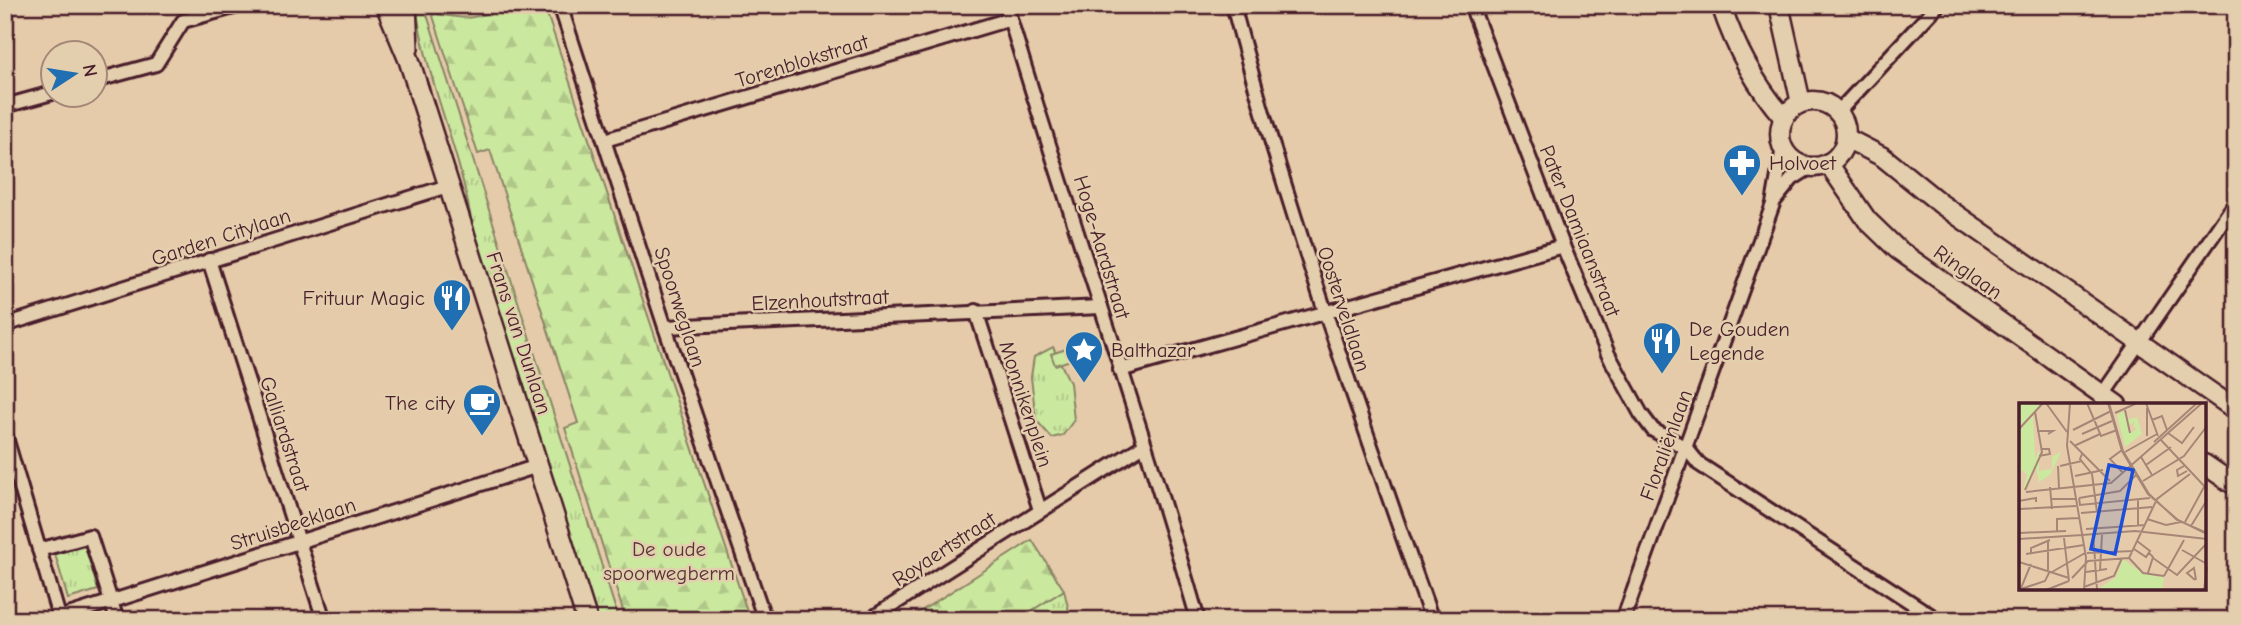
<svg xmlns="http://www.w3.org/2000/svg" width="2241" height="625" viewBox="0 0 2241 625" font-family="'Comic Neue',sans-serif">
	<style>
		.grass { fill: url(#grass-tufts); stroke: #8a8465; stroke-width: 2 }
		.forest { fill: url(#forest-firs); stroke: #8a8465; stroke-width: 2 }
		.garden { fill: #cbe89f; stroke: #8a8465; stroke-width: 2 }
		.lines { fill: none; stroke-linecap: round; stroke-linejoin: round }
		.street-casing { stroke: #4a1f2b; stroke-width: 18 }
		.secondary-casing { stroke: #4a1f2b; stroke-width: 23 }
		.primary-casing { stroke: #4a1f2b; stroke-width: 24 }
		.street { stroke: #e3cead; stroke-width: 12 }
		.secondary { stroke: #e3cead; stroke-width: 18 }
		.primary { stroke: #e3cead; stroke-width: 19 }
		.labels { text-anchor: middle; dominant-baseline: central; stroke-width: 5; stroke-linejoin: round; paint-order: stroke }
		.street-label { font-size: 21px; fill: #4a1f2b; stroke: #e3cead }
		.poi-label { font-size: 21px; fill: #4a1f2b; stroke: #e3cead; text-anchor: start }
		.park-label { font-size: 21px; fill: #573337; stroke: #e3cead }
		.inset-road { fill: none; stroke: #a78677; stroke-width: 2 }
		.view { fill: #1d4ed8; fill-opacity: 0.15; stroke: #1d4ed8; stroke-width: 3.5 }
		.inset-edge { fill: none; stroke: #4a1f2b; stroke-width: 3.5 }
	</style>
	<defs>
		<pattern id="grass-tufts" width="24" height="20" patternUnits="userSpaceOnUse" patternTransform="scale(1.75)"><rect width="24" height="20" fill="#cbe89f"/><path d="M3 7l-1-3M5 7V3M7 7l1-3M15 17l-1-3M17 17v-4M19 17l1-3" fill="none" stroke="#b0c789"/></pattern>
		<pattern id="forest-firs" width="22" height="20" patternUnits="userSpaceOnUse" patternTransform="scale(1.75)"><rect width="22" height="20" fill="#cbe89f"/><path d="M5 1l3.5 6h-7zM16 11l3.5 6h-7z" fill="#b0c789"/></pattern>
	</defs>
	<rect width="100%" height="100%" fill="#e5cbaa"/>
	<filter id="ink" filterUnits="userSpaceOnUse"><feTurbulence type="fractalNoise" baseFrequency=".0143" numOctaves="2"/><feDisplacementMap in="SourceGraphic" scale="14" xChannelSelector="R" yChannelSelector="G"/><feConvolveMatrix kernelMatrix="1 2 1 2 8 2 1 2 1" color-interpolation-filters="sRGB"/></filter>
	<g filter="url(#ink)">
		<g class="grass">
			<path d="M 416,5 L 424,5 L 619,620 L 598,620 L 472,226 C 461,150 426,81 416,5 Z"/>
			<path d="M 1053,347 L 1070,383 L 1074,420 L 1063,435 L 1052,438 L 1036,420 L 1031,377 L 1034,357 Z"/>
			<path d="M 85,546 L 98,590 L 68,599 L 55,554 Z"/>
			<path d="M 1064,590 L 1071,620 L 1017,620 Z"/>
		</g>
		<g class="forest">
			<path d="M 500,5 L 544,5 L 750,620 L 626,620 L 565,428 L 578,423 L 490,150 L 478,154 L 432,13 C 460,18 476,23 500,5 Z"/>
			<path d="M 1032,540 L 1064,590 L 1017,620 L 907,620 Z"/>
		</g>
		<path class="garden" d="M 1082,344 L 1086,355 L 1055,365 L 1051,354 Z"/>
		<g class="lines">
			<g class="street-casing">
				<g id="street">
					<path d="M 560,5 L 665,327 L 765,620"/>
					<path d="M 1006,5 C 1067,211 1139,413 1198,620"/>
					<path d="M 1233,5 C 1288,214 1360,416 1432,620"/>
					<path d="M 1471,5 L 1563,246 L 1608,354 L 1641,414 L 1653,430 L 1686,448 L 1699,464 L 1938,620"/>
					<path d="M 94,81 L 156,64 L 183,21 L 241,5"/>
					<path d="M 5,106 L 52,93"/>
					<path d="M 1839,111 L 1938,5"/>
					<path d="M 605,140 L 1010,19"/>
					<path d="M 1775,200 L 1792,179 L 1811,167"/>
					<path d="M 209,260 L 324,620"/>
					<path d="M 976,311 L 1040,510"/>
					<path d="M 5,325 L 448,186"/>
					<path d="M 665,327 L 1101,307"/>
					<path d="M 1120,370 L 1563,246"/>
					<path d="M 2103,395 L 2236,202"/>
					<path d="M 5,434 L 60,620"/>
					<path d="M 39,550 L 90,536 L 117,620"/>
					<path d="M 59,618 L 538,466"/>
					<path d="M 869,620 L 1144,445"/>
					<path d="M 1623,620 L 1773,204 L 1783,147"/>
				</g>
			</g>
			<g class="secondary-casing">
				<g id="secondary">
					<path d="M 1721,5 C 1735,47 1755,85 1784,118"/>
					<path d="M 1779,5 L 1801,103"/>
					<circle cx="1813" cy="134" r="33"/>
					<path d="M 1846,138 L 1883,157 L 1941,204 L 2236,410"/>
					<path d="M 1828,163 L 1867,220 L 1897,249 L 2117,405"/>
					<path d="M 2204,464 L 2236,486"/>
				</g>
			</g>
			<g class="primary-casing">
				<g id="primary">
					<path d="M 386,5 L 409,60 L 587,620"/>
					<path d="M 406,5 L 408,48"/>
				</g>
			</g>
			<use href="#street" class="street"/>
			<use href="#secondary" class="secondary"/>
			<use href="#primary" class="primary"/>
		</g>
	</g>
	<defs>
		<g id="pharmacy-pin" transform="scale(2.0125)"><path d="M0 17L-7.5 6A9.5 9.5 0 1 1 7.5 6Z" fill="#1f6fb2" stroke="#e3cead"/><path d="M-2-6h4v4h4v4h-4v4h-4v-4h-4v-4h4Z" fill="#fff"/></g>
		<g id="restaurant-pin" transform="scale(2.0125)"><path d="M0 17L-7.5 6A9.5 9.5 0 1 1 7.5 6Z" fill="#1f6fb2" stroke="#e3cead"/><path d="M-5-6h1v4h1v-4h1v4h1v-4h1v5L-1.5 .5V6h-2V.5L-5-1ZM5-6V6H3V1.5H1.5Q1.5-4 5-6Z" fill="#fff"/></g>
		<g id="sight-pin" transform="scale(2.0125)"><path d="M0 17L-7.5 6A9.5 9.5 0 1 1 7.5 6Z" fill="#1f6fb2" stroke="#e3cead"/><path d="M0-6L1.8-2.2L6-1.7L2.9 1.2L3.7 5.4L0 3.3L-3.7 5.4L-2.9 1.2L-6-1.7L-1.8-2.2Z" fill="#fff"/></g>
		<g id="cafe-pin" transform="scale(2.0125)"><path d="M0 17L-7.5 6A9.5 9.5 0 1 1 7.5 6Z" fill="#1f6fb2" stroke="#e3cead"/><path d="M-5.5-4.5H6V0H3Q3 3.5 0 3.5H-2.5Q-5.5 3.5-5.5 0ZM3-3.2v2h1.7v-2ZM-6 4.5H4V6H-6Z" fill="#fff"/></g>
	</defs>
	<g fill-rule="evenodd">
		<use href="#pharmacy-pin" x="1742" y="163"/>
		<use href="#restaurant-pin" x="452" y="298"/>
		<use href="#restaurant-pin" x="1662" y="341"/>
		<use href="#sight-pin" x="1084" y="350"/>
		<use href="#cafe-pin" x="482" y="403"/>
	</g>
	<g class="labels">
		<g class="street-label">
			<text transform="translate(802 61) rotate(-17)">Torenblokstraat</text>
			<text transform="translate(1580 231) rotate(68)">Pater Damiaanstraat</text>
			<text transform="translate(221 237) rotate(-18)">Garden Citylaan</text>
			<text transform="translate(1102 247) rotate(73)">Hoge-Aardstraat</text>
			<text transform="translate(1968 272) rotate(35)">Ringlaan</text>
			<text transform="translate(820 300) rotate(-3)">Elzenhoutstraat</text>
			<text transform="translate(680 307) rotate(72)">Spoorweglaan</text>
			<text transform="translate(1344 309) rotate(72)">Oosterveldlaan</text>
			<text transform="translate(519 333) rotate(72)">Frans van Dunlaan</text>
			<text transform="translate(1026 404) rotate(72)">Monnikenplein</text>
			<text transform="translate(285 434) rotate(72)">Galliardstraat</text>
			<text transform="translate(1666 445) rotate(-70)">Floraliënlaan</text>
			<text transform="translate(293 524) rotate(-18)">Struisbeeklaan</text>
			<text transform="translate(944 549) rotate(-33)">Royaertstraat</text>
		</g>
		<g class="poi-label">
			<text x="1769" y="163">Holvoet</text>
			<text x="425" y="298" text-anchor="end">Frituur Magic</text>
			<text x="1689" y="329">De Gouden<tspan x="1689" dy="24">Legende</tspan></text>
			<text x="1111" y="350">Balthazar</text>
			<text x="455" y="403" text-anchor="end">The city</text>
		</g>
		<g class="park-label">
			<text x="669" y="549">De oude<tspan x="669" dy="24">spoorwegberm</tspan></text>
		</g>
	</g>
	<g transform="translate(2019 403)">
		<rect width="187" height="187" fill="#e5cbaa"/>
		<path d="M 0,0 L 23,0 L 2,23 ZM 14,13 L 16,57 L 10,72 L 0,66 L 0,28 ZM 104,156 L 122,169 L 145,176 L 143,187 L 78,187 L 97,174 Z" fill="#cbe89f"/>
		<path d="M 2,40 L 6,48 L 6,41 L 9,44 L 5,61 L 9,61 L 9,51 L 14,49 L 10,71 L 20,46 L 20,68 L 33,66 L 33,54 L 42,49 L 31,72 L 20,79 L 17,65 L 4,88 L 8,71 L 6,70 L 4,66 L 9,69 L 7,62 L 2,64 ZM 107,158 L 120,179 L 124,172 L 119,166 L 129,173 L 144,174 L 143,187 L 140,176 L 128,174 L 137,179 L 133,187 L 78,187 L 99,175 Z" fill="#cbe89f"/>
		<path d="M 105,8 L 111,30 L 118,26 L 114,23 L 116,18 L 111,22 L 108,17 L 118,14 L 123,31 L 106,44 L 98,12 Z" fill="#cbe89f"/>
		<path class="inset-road" d="M 27,0 L 48,29M 51,0 L 48,43 L 67,154 L 65,187M 68,0 L 82,33 L 98,27M 89,0 L 103,48 L 129,91 L 159,117 L 188,131M 90,0 L 104,48 L 130,91 L 158,117 L 188,130M 127,0 L 139,33M 106,7 L 111,30M 96,10 L 118,0M 133,17 L 143,13 L 148,27M 0,26 L 24,0M 54,27 L 92,8M 18,28 L 34,28 L 29,31M 149,30 L 163,40 L 175,24M 63,31 L 93,18M 128,33 L 128,5M 141,36 L 188,86M 51,38 L 91,78M 135,39 L 178,0M 55,43 L 81,31M 103,47 L 91,56 L 104,70M 106,49 L 138,31M 63,51 L 61,56 L 73,71M 20,53 L 31,51 L 30,46 L 23,46M 122,54 L 133,72M 127,62 L 152,44M 39,63 L 40,85M 41,63 L 63,58M 165,63 L 158,67 L 159,73 L 168,68M 73,71 L 78,109M 56,73 L 84,67M 124,78 L 165,53 L 188,23M 31,84 L 33,106M 6,87 L 23,49 L 16,9M 7,89 L 92,80 L 182,1M 60,95 L 61,102 L 131,95M 60,95 L 101,88 L 117,72M 32,96 L 57,96M 0,98 L 17,95 L 17,99M 0,106 L 57,103M 62,110 L 133,104M 128,116 L 147,122 L 162,119M 166,119 L 185,84M 119,122 L 119,96M 172,123 L 188,97M 67,126 L 126,122M 38,129 L 38,116 L 60,115M 0,130 L 47,128M 63,132 L 116,128 L 188,136M 74,132 L 76,156M 45,135 L 50,178M 0,136 L 63,132M 115,146 L 127,154 L 131,148 L 118,138M 163,147 L 188,161M 12,150 L 12,145 L 31,137M 68,150 L 114,148M 7,151 L 65,142M 110,155 L 138,96 L 171,71M 110,155 L 124,170 L 145,173M 134,155 L 158,172 L 188,140M 76,158 L 78,187M 0,159 L 50,175M 29,167 L 29,137M 81,167 L 83,132M 33,169 L 66,150M 67,169 L 88,166M 129,170 L 134,154 L 130,150M 145,173 L 165,137M 53,175 L 69,158 L 110,155M 176,177 L 168,170 L 175,165 L 177,177M 65,184 L 95,173 L 103,155M 2,185 L 12,161M 2,186 L 26,178 L 31,168M 27,187 L 50,178M 185,187 L 188,164"/>
		<path class="view" d="M 90,62 L 114,67 L 96,151 L 72,146 Z"/>
		<rect width="187" height="187" class="inset-edge"/>
	</g>
	<rect width="2241" height="625" fill="none" stroke="#e3cead" stroke-width="28"/>
	<rect x="14" y="14" width="2213" height="597" fill="none" stroke="#4a1f2b" stroke-width="2.5" filter="url(#ink)"/>
	<g transform="translate(74 74) rotate(78)"><circle r="33" fill="#e3cead" stroke="#a68879" stroke-width="2"/>
	<path d="M0-5L12 26L0 18L-12 26Z" fill="#1f6fb2"/>
	<text y="-10" font-size="19" font-weight="bold" text-anchor="middle" fill="#4a1f2b">N</text>
	</g>
</svg>
